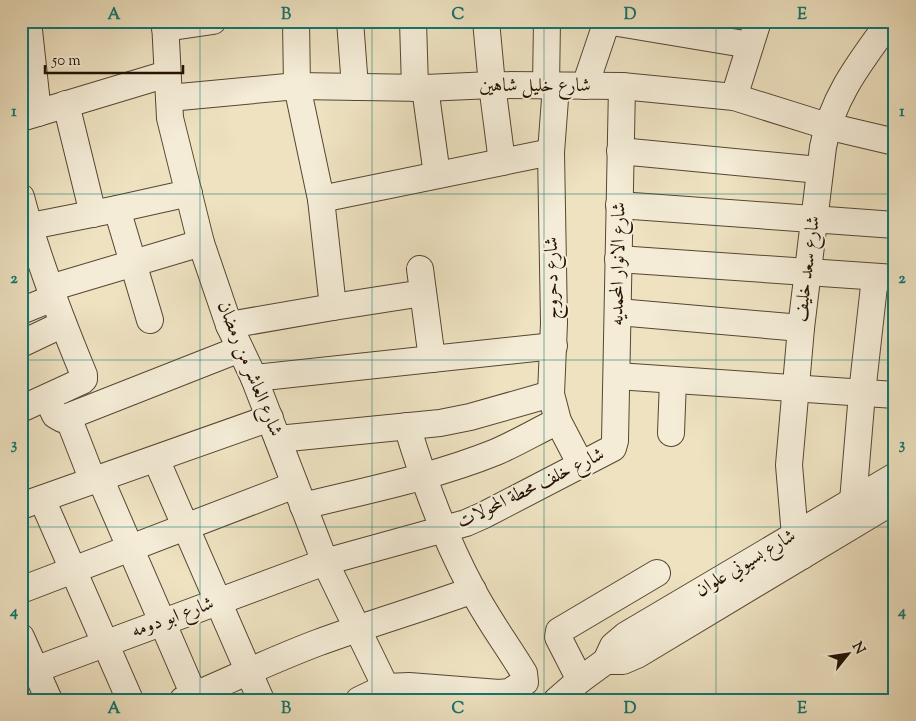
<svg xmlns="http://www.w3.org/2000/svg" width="916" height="721" viewBox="0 0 916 721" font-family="'Sorts Mill Goudy',Amiri,serif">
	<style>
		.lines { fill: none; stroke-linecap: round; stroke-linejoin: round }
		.minor-casing { stroke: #564631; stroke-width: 28 }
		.minor { stroke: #f4ecd7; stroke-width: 26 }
		.grid { fill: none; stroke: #0f766e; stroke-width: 1; stroke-opacity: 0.55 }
		.labels { text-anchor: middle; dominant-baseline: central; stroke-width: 4; stroke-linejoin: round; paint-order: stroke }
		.street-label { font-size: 19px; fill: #231201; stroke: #f4ecd7 }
		.neatline { fill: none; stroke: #0f766e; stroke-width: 2 }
		.grid-label { font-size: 16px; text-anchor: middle; font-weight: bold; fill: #0f766e }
	</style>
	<rect width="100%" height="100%" fill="#eee2c1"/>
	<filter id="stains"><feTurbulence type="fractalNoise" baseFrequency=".004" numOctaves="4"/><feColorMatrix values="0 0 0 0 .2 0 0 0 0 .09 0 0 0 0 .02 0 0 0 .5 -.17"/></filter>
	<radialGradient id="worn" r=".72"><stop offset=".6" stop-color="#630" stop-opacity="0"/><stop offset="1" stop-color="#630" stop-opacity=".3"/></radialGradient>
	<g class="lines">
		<g class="minor-casing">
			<g id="minor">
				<path d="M 28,21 L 38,113"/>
				<path d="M 165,21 L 170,118 L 201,243 L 229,325 L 254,378 L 325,562 L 392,700"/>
				<path d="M 296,21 L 297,86 L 321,199 L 333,307"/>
				<path d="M 350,21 L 355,87"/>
				<path d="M 413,21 L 415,88"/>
				<path d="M 486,21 L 492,85 L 502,162"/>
				<path d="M 606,21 L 750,45"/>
				<path d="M 165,28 L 213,21"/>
				<path d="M 546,86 L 547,21"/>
				<path d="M 556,86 L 551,152 L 554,323 L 551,394 L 558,421 L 581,465"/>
				<path d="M 585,86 L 607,21"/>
				<path d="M 425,88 L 437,175"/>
				<path d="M 734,97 L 758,21"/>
				<path d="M 169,98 L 297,86 L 425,88 L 492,85 L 622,86 L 734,97 L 827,126 L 895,142"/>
				<path d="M 66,104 L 93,214"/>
				<path d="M 21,118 L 167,74"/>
				<path d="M 620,151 L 819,170"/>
				<path d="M 21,197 C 37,258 60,317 84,375 L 84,379 L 82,381 L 21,409"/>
				<path d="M 321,199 L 551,152"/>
				<path d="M 619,205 L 895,225"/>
				<path d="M 117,209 L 150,320"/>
				<path d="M 21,228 L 117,209 L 189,193"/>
				<path d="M 618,259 L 895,278"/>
				<path d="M 420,269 L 432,359"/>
				<path d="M 50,288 L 201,243"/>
				<path d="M 21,311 L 53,298"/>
				<path d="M 618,312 L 801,328"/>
				<path d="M 229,325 L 333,307 L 423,293"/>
				<path d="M 21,344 L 63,324"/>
				<path d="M 617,376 L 895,395"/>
				<path d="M 254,378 L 554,346"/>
				<path d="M 47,398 L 55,415 L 62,419 L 240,349"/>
				<path d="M 68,417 L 93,481"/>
				<path d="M 671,433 L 673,380"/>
				<path d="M 278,439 L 440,423 L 470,417 L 551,394"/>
				<path d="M 156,459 L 261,700"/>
				<path d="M 100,478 L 196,700"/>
				<path d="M 42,499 L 130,700"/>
				<path d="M 853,501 L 862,393 L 875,277"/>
				<path d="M 21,506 L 270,418"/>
				<path d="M 303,506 C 368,490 434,477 496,452 C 517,443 537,431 558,421"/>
				<path d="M 802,556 L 795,536 L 789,465 L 801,328 L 823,147 C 832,97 861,61 890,21"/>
				<path d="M 21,590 L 295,485"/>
				<path d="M 21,637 L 49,700"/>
				<path d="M 606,661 L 623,661 L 637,655 L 895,500"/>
				<path d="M 21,675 L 325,562 L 466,523 L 484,515 L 613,448 L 615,441 L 622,86"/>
				<path d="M 580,680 L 558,637 L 559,631 L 657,573"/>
				<path d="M 183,700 C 228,681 272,660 317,643 C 368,624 421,609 473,590"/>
				<path d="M 359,700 L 386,687 L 409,686 L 499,693 L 509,692 L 525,682 L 524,673 C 507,645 487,618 472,589 C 444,537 424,482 407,426"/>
				<path d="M 557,700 L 580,680 L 606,661 L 613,646 L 626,635 L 895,476"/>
			</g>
		</g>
		<use href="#minor" class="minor"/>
	</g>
	<path class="grid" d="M 200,21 L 200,700M 372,21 L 372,700M 544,21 L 544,700M 716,21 L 716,700M 21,194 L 895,194M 21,360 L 895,360M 21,527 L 895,527"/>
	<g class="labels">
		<g class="street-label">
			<text x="535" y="86">شارع خليل شاهين</text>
			<text transform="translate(619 264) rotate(-89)">شارع الانوار المحمديه</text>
			<text transform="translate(808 269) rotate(-83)">شارع سعد خليف</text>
			<text transform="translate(553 278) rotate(-91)">شارع دحروج</text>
			<text transform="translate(249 369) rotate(68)">شارع العاشر من رمضان</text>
			<text transform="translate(531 489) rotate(-26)">شارع خلف محطة المحولات</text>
			<text transform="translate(746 564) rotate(-31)">شارع بسيوني علوان</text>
			<text transform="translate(173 618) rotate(-20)">شارع ابو دومه</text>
		</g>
	</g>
	<rect width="916" height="721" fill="none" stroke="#eee2c1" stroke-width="55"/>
	<g transform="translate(848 654) rotate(60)" stroke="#f4ecd7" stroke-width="4" paint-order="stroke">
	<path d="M0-4L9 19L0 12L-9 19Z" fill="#231201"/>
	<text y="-8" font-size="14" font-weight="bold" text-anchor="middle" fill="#231201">N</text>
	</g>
	<path d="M45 65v8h138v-8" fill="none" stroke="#231201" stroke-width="2.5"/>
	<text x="52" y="65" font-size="15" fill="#231201" stroke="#f4ecd7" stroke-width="4" paint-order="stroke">50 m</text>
	<rect x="28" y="28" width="860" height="666" class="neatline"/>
	<g class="grid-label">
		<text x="114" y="19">A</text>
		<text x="286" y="19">B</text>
		<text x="458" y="19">C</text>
		<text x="630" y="19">D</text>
		<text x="802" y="19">E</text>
		<text x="14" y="116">1</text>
		<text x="902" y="116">1</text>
		<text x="14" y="283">2</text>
		<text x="902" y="283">2</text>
		<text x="14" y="449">3</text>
		<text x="902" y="449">3</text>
		<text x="14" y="616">4</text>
		<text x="902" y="616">4</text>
		<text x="114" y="713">A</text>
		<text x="286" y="713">B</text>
		<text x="458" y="713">C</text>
		<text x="630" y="713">D</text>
		<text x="802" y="713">E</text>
	</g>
	<rect width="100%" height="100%" filter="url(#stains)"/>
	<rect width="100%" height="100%" fill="url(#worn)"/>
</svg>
